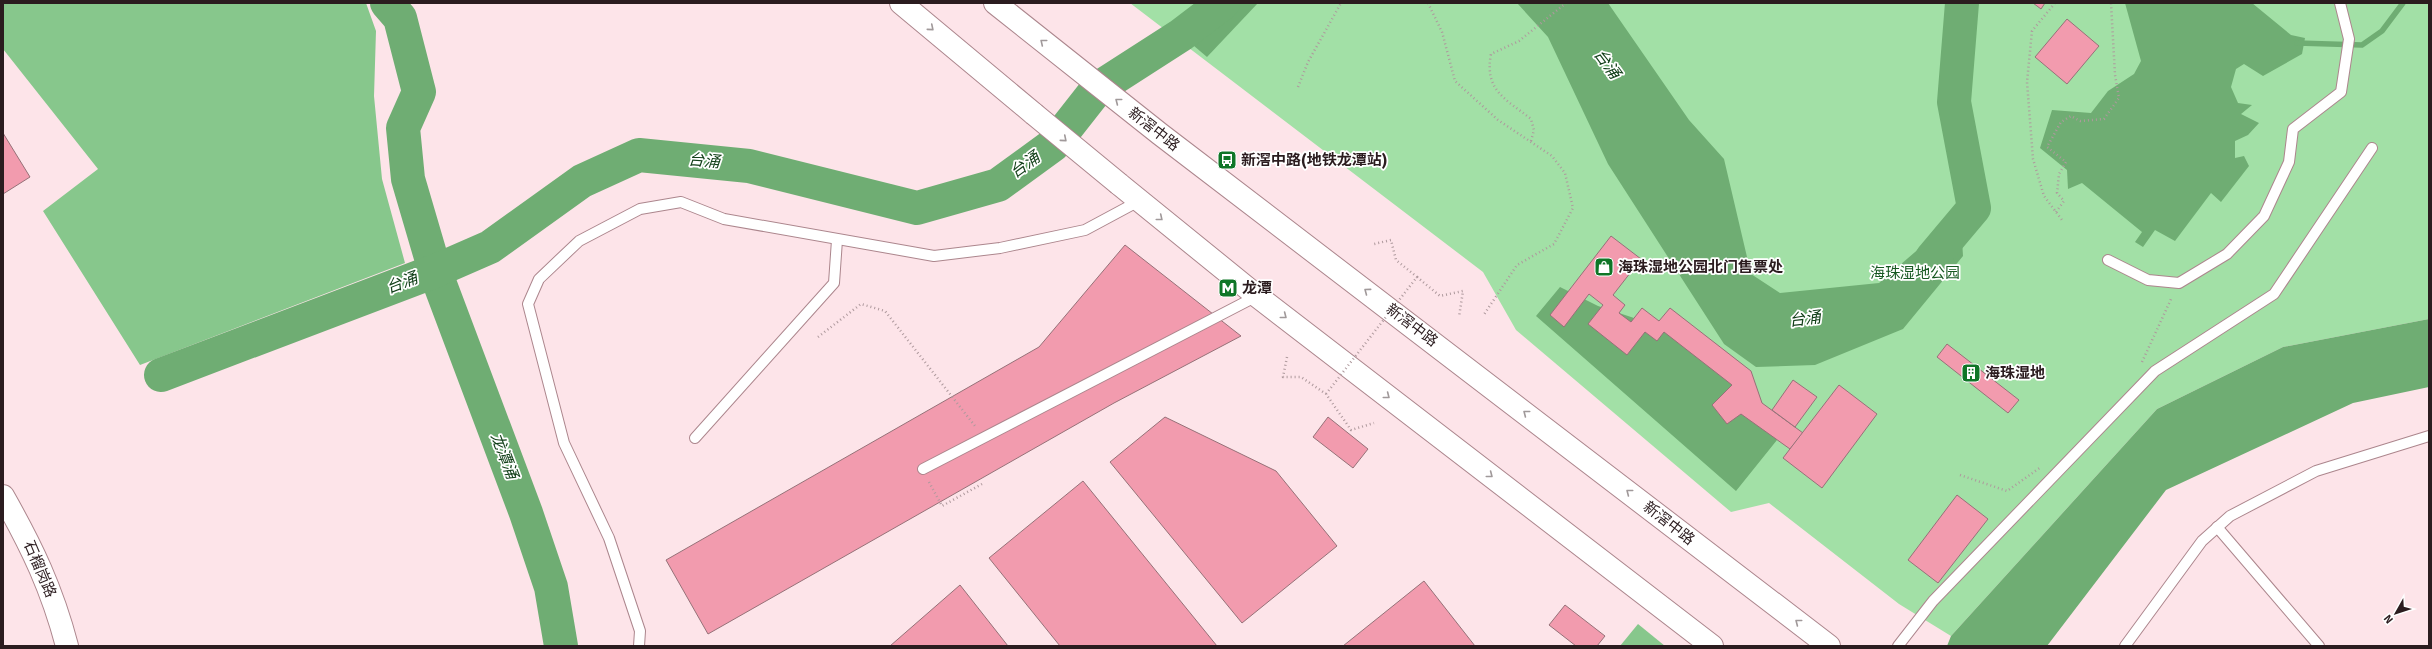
<svg xmlns="http://www.w3.org/2000/svg" width="2432" height="649" viewBox="0 0 2432 649" font-family="Signika,'Noto Sans SC',sans-serif">
	<style>
		.green { fill: #a2e0a6 }
		.forest { fill: #87c78c }
		.water { fill: #6fad73 }
		.lines { fill: none; stroke-linecap: round; stroke-linejoin: round }
		.stream { stroke: #6fad73; stroke-width: 5.5 }
		.river { stroke: #6fad73; stroke-width: 34 }
		.building { fill: #f29bae; stroke: #967178 }
		.service-casing { stroke: #ac868d; stroke-width: 12 }
		.secondary-casing { stroke: #ac868d; stroke-width: 24 }
		.trunk-casing { stroke: #ac868d; stroke-width: 24 }
		.path { stroke: #ae999d; stroke-width: 2.5; stroke-dasharray: 1 3; stroke-linecap: butt }
		.service { stroke: #fff; stroke-width: 10 }
		.secondary { stroke: #fff; stroke-width: 22 }
		.trunk { stroke: #fff; stroke-width: 22 }
		.trunk-bridge-casing { stroke: #ac868d; stroke-width: 24; stroke-linecap: butt }
		.path-bridge { stroke: #ae999d; stroke-width: 2.5; stroke-dasharray: 1 3; stroke-linecap: butt }
		.trunk-bridge { stroke: #fff; stroke-width: 22 }
		.oneway { stroke: #a0999a }
		.labels { text-anchor: middle; dominant-baseline: central; stroke-width: 3.5; stroke-linejoin: round; paint-order: stroke }
		.street-label { font-size: 15px; fill: #2b1c1f; stroke: #fff }
		.poi-label { font-size: 15px; font-weight: bold; fill: #2b1c1f; stroke: #fff; text-anchor: start }
		.park-label { font-size: 15px; fill: #165821; stroke: #fff }
		.water-label { font-size: 16px; font-style: italic; fill: #13401a; stroke: #fff }
	</style>
	<rect width="100%" height="100%" fill="#fde4e9"/>
	<path class="green" d="M 1130,3 L 2429,3 L 2429,319 L 2283,347 L 2157,409 L 1951,636 L 1899,604 L 1769,503 L 1731,512 L 1516,330 L 1483,272 Z"/>
	<g class="forest">
		<path d="M 3,3 L 366,3 L 376,31 L 374,96 L 382,179 L 405,263 L 140,365 L 43,211 L 98,169 L 3,49 Z"/>
		<path d="M 1638,624 L 1665,646 L 1620,646 Z"/>
	</g>
	<g class="water">
		<path d="M 1207,3 L 1258,3 L 1207,57 L 1173,28 Z"/>
		<path d="M 1517,3 L 1608,3 L 1689,120 L 1724,159 L 1751,274 L 1780,293 L 1879,283 L 1936,234 L 1961,223 L 1963,256 L 1903,329 L 1815,365 L 1756,367 L 1724,344 L 1608,164 L 1548,37 Z"/>
		<path d="M 2125,3 L 2252,3 L 2291,35 L 2305,38 L 2302,54 L 2263,76 L 2244,64 L 2236,69 L 2231,87 L 2238,103 L 2252,105 L 2241,114 L 2259,123 L 2248,135 L 2235,141 L 2235,158 L 2244,156 L 2249,166 L 2221,202 L 2211,193 L 2175,241 L 2155,230 L 2143,247 L 2135,242 L 2142,232 L 2082,183 L 2068,189 L 2067,170 L 2040,148 L 2052,110 L 2091,113 L 2108,91 L 2134,74 L 2141,61 Z"/>
		<path d="M 1560,287 L 1598,306 L 1667,329 L 1738,380 L 1777,440 L 1736,491 L 1536,316 Z"/>
		<path d="M 2429,319 L 2429,387 L 2353,403 L 2166,490 L 2047,646 L 1947,646 L 1951,636 L 2157,409 L 2283,347 Z"/>
	</g>
	<g class="lines">
		<path class="stream" d="M 2297,43 L 2362,45 L 2382,31 L 2403,3"/>
		<g class="river">
			<path d="M 387,3 L 400,18 L 419,92 L 403,128 L 408,179 L 435,271 L 526,513 L 551,587 L 561,646"/>
			<path d="M 1932,258 L 1974,208 L 1954,102 L 1962,3"/>
			<path d="M 161,375 L 435,271 L 490,247 L 582,181 L 639,155 L 749,166 L 917,208 L 998,185 L 1053,145 L 1097,89 L 1181,35 L 1223,3"/>
		</g>
	</g>
	<g class="building">
		<path d="M 2033,3 L 2045,3 L 2041,9 Z"/>
		<path d="M 2067,19 L 2099,46 L 2067,84 L 2035,57 Z"/>
		<path d="M 3,133 L 30,177 L 3,194 Z"/>
		<path d="M 1611,236 L 1641,259 L 1613,295 L 1625,305 L 1619,313 L 1631,322 L 1642,308 L 1659,321 L 1670,308 L 1751,371 L 1762,403 L 1803,433 L 1790,449 L 1741,414 L 1727,424 L 1712,405 L 1732,385 L 1664,332 L 1657,341 L 1645,332 L 1627,355 L 1588,324 L 1603,305 L 1589,294 L 1564,327 L 1550,315 Z"/>
		<path d="M 1125,245 L 1241,336 L 1114,403 L 708,634 L 666,560 L 1039,347 Z"/>
		<path d="M 1947,344 L 2019,400 L 2008,413 L 1937,357 Z"/>
		<path d="M 1793,380 L 1817,397 L 1795,427 L 1772,410 Z"/>
		<path d="M 1839,385 L 1877,414 L 1822,488 L 1783,458 Z"/>
		<path d="M 1165,417 L 1276,471 L 1337,546 L 1242,623 L 1110,462 Z"/>
		<path d="M 1328,417 L 1368,449 L 1353,468 L 1313,437 Z"/>
		<path d="M 1083,481 L 1217,646 L 1060,646 L 989,558 Z"/>
		<path d="M 1957,495 L 1988,519 L 1938,583 L 1908,560 Z"/>
		<path d="M 1424,581 L 1475,646 L 1343,646 Z"/>
		<path d="M 960,585 L 1008,646 L 890,646 Z"/>
		<path d="M 1565,605 L 1605,636 L 1597,646 L 1576,646 L 1549,625 Z"/>
	</g>
	<g class="lines">
		<g class="service-casing">
			<g id="service">
				<path d="M 2108,260 L 2148,280 L 2179,283 L 2227,254 L 2264,216 L 2289,162 L 2293,129 L 2341,92 L 2349,39 L 2340,3"/>
				<path d="M 695,438 L 834,283 L 837,240"/>
				<path d="M 923,469 L 1257,296"/>
				<path d="M 2217,527 L 2319,646"/>
				<path d="M 639,646 L 640,631 L 609,538 L 564,443 L 528,304 L 539,279 L 579,241 L 640,209 L 681,202 L 724,219 L 934,256 L 1000,248 L 1085,230 L 1139,201"/>
				<path d="M 1898,646 L 1933,601 L 2155,371 L 2274,294 L 2372,148"/>
				<path d="M 2125,646 L 2202,541 L 2230,516 L 2316,471 L 2429,436"/>
			</g>
		</g>
		<g class="secondary-casing">
			<path id="secondary" d="M 3,496 C 32,547 52,589 67,646"/>
		</g>
		<g class="trunk-casing">
			<g id="trunk">
				<path d="M 901,3 L 1034,114"/>
				<path d="M 995,3 L 1160,134 L 1829,646"/>
				<path d="M 1119,184 L 1257,296 L 1712,646"/>
			</g>
		</g>
		<g class="path">
			<path d="M 1428,3 L 1442,32 L 1455,81 L 1498,120 L 1552,156 L 1565,173 L 1573,208 L 1554,244 L 1517,265 L 1483,316"/>
			<path d="M 2055,3 L 2032,31 L 2027,82 L 2033,159 L 2044,196 L 2062,220"/>
			<path d="M 1298,87 L 1308,62 L 1341,3"/>
			<path d="M 1531,141 L 1534,130 L 1531,119 C 1506,99 1484,91 1491,54 L 1519,41 L 1566,3"/>
			<path d="M 2056,212 L 2064,201 L 2057,193 L 2059,174 L 2066,162 L 2047,147 L 2061,122 L 2071,116 L 2080,121 L 2104,119 L 2119,98 L 2115,75 L 2111,3"/>
			<path d="M 1417,277 L 1440,296 L 1463,291 L 1459,317"/>
			<path d="M 818,337 L 861,304 L 885,311 L 975,426"/>
			<path d="M 2142,362 L 2172,297"/>
			<path d="M 1960,475 L 2007,491 L 2041,467"/>
			<path d="M 929,482 L 942,506 L 982,484"/>
		</g>
		<use href="#service" class="service"/>
		<use href="#secondary" class="secondary"/>
		<use href="#trunk" class="trunk"/>
		<g class="trunk-bridge-casing">
			<path id="trunk-bridge" d="M 1034,114 L 1119,184"/>
		</g>
		<g class="path-bridge">
			<path d="M 1287,357 L 1283,377 L 1301,377 L 1326,394 L 1351,430 L 1374,423"/>
			<path d="M 1326,394 L 1417,277 L 1396,260 L 1391,240 L 1374,244"/>
		</g>
		<use href="#trunk-bridge" class="trunk-bridge"/>
	</g>
	<defs><path id="oneway-chevron" d="M-2-3.5L2.5 0L-2 3.5" fill="none" stroke-width="1.6" stroke-linecap="round" stroke-linejoin="round"/></defs>
	<g class="oneway">
		<use href="#oneway-chevron" transform="translate(931 28) rotate(40)"/>
		<use href="#oneway-chevron" transform="translate(1043 42) rotate(-141)"/>
		<use href="#oneway-chevron" transform="translate(1118 101) rotate(-142)"/>
		<use href="#oneway-chevron" transform="translate(1064 139) rotate(40)"/>
		<use href="#oneway-chevron" transform="translate(1160 218) rotate(39)"/>
		<use href="#oneway-chevron" transform="translate(1367 291) rotate(-143)"/>
		<use href="#oneway-chevron" transform="translate(1284 316) rotate(38)"/>
		<use href="#oneway-chevron" transform="translate(1387 396) rotate(38)"/>
		<use href="#oneway-chevron" transform="translate(1526 413) rotate(-142)"/>
		<use href="#oneway-chevron" transform="translate(1490 475) rotate(38)"/>
		<use href="#oneway-chevron" transform="translate(1629 492) rotate(-142)"/>
		<use href="#oneway-chevron" transform="translate(1798 622) rotate(-142)"/>
	</g>
	<defs>
		<g id="bus-square" transform="scale(1)"><rect x="-9" y="-9" width="18" height="18" rx="4" fill="#0f7627" stroke="#fff"/><path d="M-5-6H5V4H4V6H2V4H-2V6H-4V4H-5ZM-3.5-4V0h7V-4ZM-3.5 1.2v1.5H-2V1.2ZM2 1.2v1.5H3.5V1.2Z" fill="#fff"/></g>
		<g id="shop-square" transform="scale(1)"><rect x="-9" y="-9" width="18" height="18" rx="4" fill="#0f7627" stroke="#fff"/><path d="M-5-2.5h2.3a2.7 3.5 0 0 1 5.4 0H5L5.5 6h-11ZM-1.5-2.5h3a1.5 2.3 0 0 0-3 0Z" fill="#fff"/></g>
		<g id="metro-square" transform="scale(1)"><rect x="-9" y="-9" width="18" height="18" rx="4" fill="#0f7627" stroke="#fff"/><path d="M-5.5 5V-5H-3L0 0L3-5H5.5V5H3V-.5L0 4L-3-.5V5Z" fill="#fff"/></g>
		<g id="building-square" transform="scale(1)"><rect x="-9" y="-9" width="18" height="18" rx="4" fill="#0f7627" stroke="#fff"/><path d="M-4-6H4V6H1V3H-1V6H-4ZM-2.5-4.3h1.7v1.8h-1.7ZM.8-4.3h1.7v1.8H.8ZM-2.5-1h1.7V.8h-1.7ZM.8-1h1.7V.8H.8Z" fill="#fff"/></g>
	</defs>
	<g fill-rule="evenodd">
		<use href="#bus-square" x="1227" y="160"/>
		<use href="#shop-square" x="1604" y="267"/>
		<use href="#metro-square" x="1228" y="288"/>
		<use href="#building-square" x="1971" y="373"/>
	</g>
	<g class="labels">
		<g class="street-label">
			<text transform="translate(1154 129) rotate(38)">新滘中路</text>
			<text transform="translate(1412 325) rotate(37)">新滘中路</text>
			<text transform="translate(1669 523) rotate(38)">新滘中路</text>
			<text transform="translate(40 569) rotate(67)">石榴岗路</text>
		</g>
		<g class="poi-label">
			<text x="1241" y="160">新滘中路(地铁龙潭站)</text>
			<text x="1618" y="267">海珠湿地公园北门售票处</text>
			<text x="1242" y="288">龙潭</text>
			<text x="1985" y="373">海珠湿地</text>
		</g>
		<g class="park-label">
			<text x="1915" y="273">海珠湿地公园</text>
		</g>
		<g class="water-label">
			<text transform="translate(1607 64) rotate(54)">台涌</text>
			<text transform="translate(704 161) rotate(5)">台涌</text>
			<text transform="translate(1025 165) rotate(-36)">台涌</text>
			<text transform="translate(402 283) rotate(-21)">台涌</text>
			<text transform="translate(1805 319) rotate(-7)">台涌</text>
			<text transform="translate(504 456) rotate(69)">龙潭涌</text>
		</g>
	</g>
	<rect width="2432" height="649" fill="none" stroke="#2b1c1f" stroke-width="8"/>
	<g transform="translate(2396 613) rotate(231)" stroke="#ffffff" stroke-width="3" paint-order="stroke">
	<path d="M0-3L7 15L0 10L-7 15Z" fill="#2b1c1f"/>
	<text y="-6" font-size="11" font-weight="bold" text-anchor="middle" fill="#2b1c1f">N</text>
	</g>
</svg>
